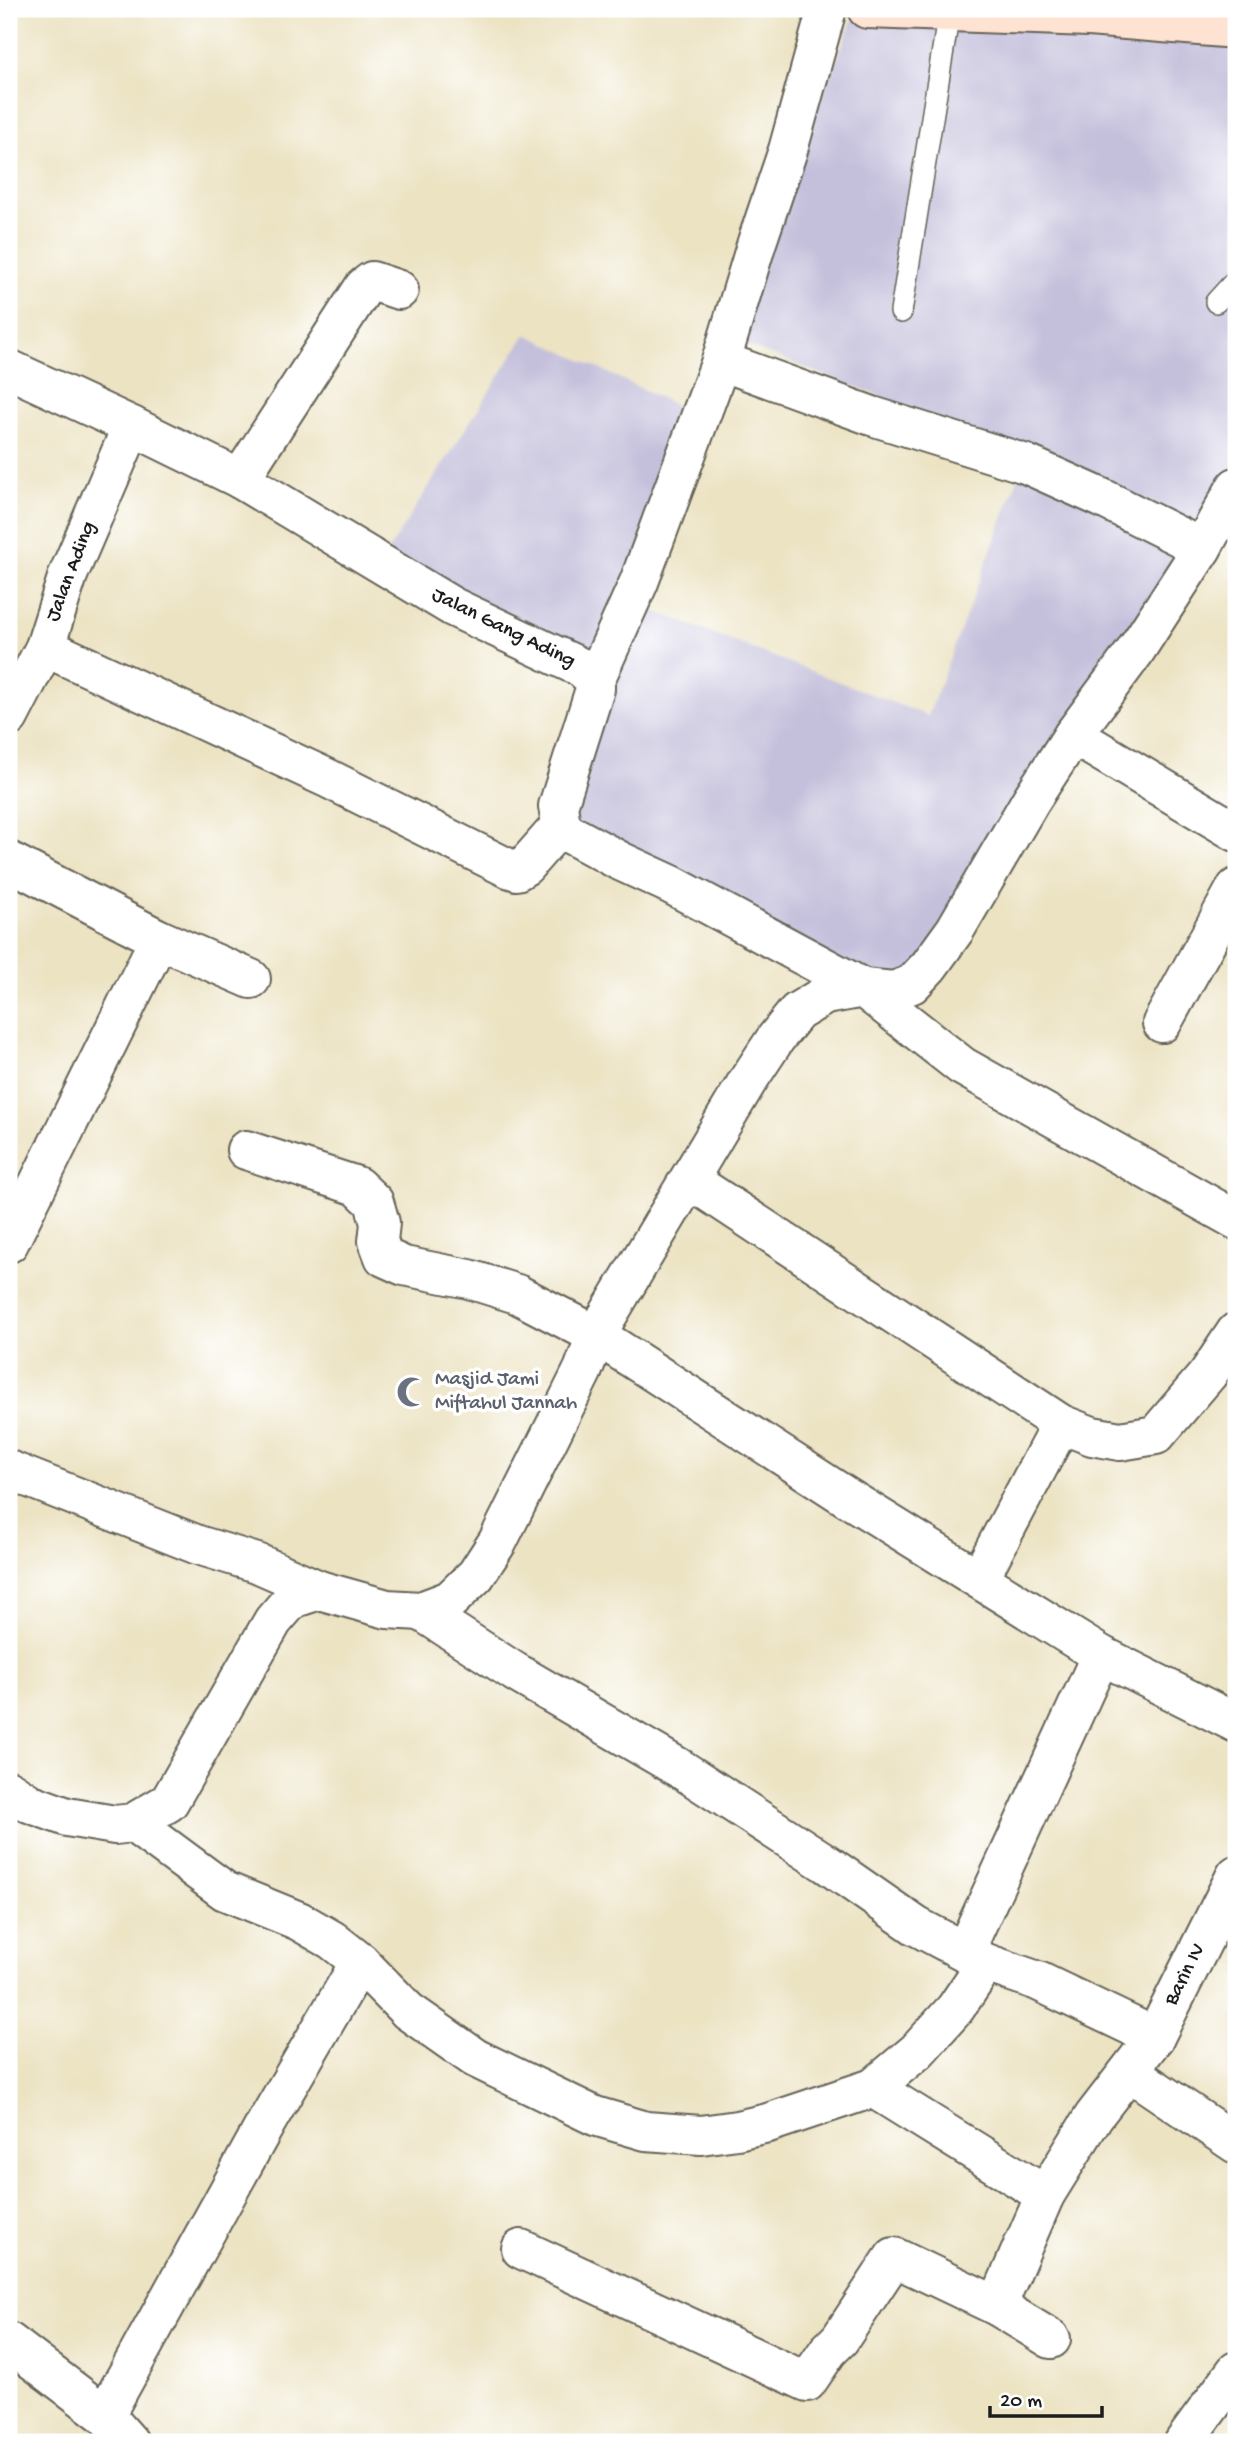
<svg xmlns="http://www.w3.org/2000/svg" width="1245" height="2451" viewBox="0 0 1245 2451" font-family="'Gochi Hand',sans-serif">
	<style>
		.industrial { fill: #c4c0db }
		.lines { fill: none; stroke-linecap: round; stroke-linejoin: round }
		.service-casing { stroke: #656256; stroke-width: 24 }
		.minor-casing { stroke: #656256; stroke-width: 42 }
		.secondary-casing { stroke: #656256; stroke-width: 42 }
		.service { stroke: #fff; stroke-width: 21 }
		.minor { stroke: #fff; stroke-width: 38 }
		.secondary { stroke: #fee3d2; stroke-width: 38 }
		.labels { text-anchor: middle; dominant-baseline: central; stroke-width: 7; stroke-linejoin: round; paint-order: stroke }
		.street-label { font-size: 21px; fill: #1c1c1c; stroke: #fff }
		.worship-label { font-size: 21px; fill: #5b616d; stroke: #fff; text-anchor: start }
	</style>
	<rect width="100%" height="100%" fill="#fff"/>
	<filter id="ink" filterUnits="userSpaceOnUse"><feTurbulence type="fractalNoise" baseFrequency=".0143" numOctaves="2"/><feDisplacementMap in="SourceGraphic" scale="14" xChannelSelector="R" yChannelSelector="G"/><feConvolveMatrix kernelMatrix="1 2 1 2 8 2 1 2 1" color-interpolation-filters="sRGB"/></filter>
	<filter id="wash" filterUnits="userSpaceOnUse"><feTurbulence type="fractalNoise" baseFrequency=".00686" numOctaves="4" result="noise"/><feDisplacementMap in="SourceGraphic" scale="28" xChannelSelector="R" yChannelSelector="G"/><feGaussianBlur stdDeviation="1.57" result="paint"/><feColorMatrix in="noise" values="0 0 0 0 0 0 0 0 0 0 0 0 0 0 0 0 0 1.4 0 .05"/><feComposite in="paint" operator="in"/></filter>
	<g filter="url(#wash)">
		<rect width="100%" height="100%" fill="#ece3c3"/>
		<path class="industrial" d="M 857,9 L 1236,9 L 1236,538 L 1205,519 L 955,930 L 909,1015 L 557,833 L 603,676 L 382,560 L 526,334 L 705,419 L 636,604 L 928,716 L 1028,452 L 724,337 Z"/>
	</g>
	<g filter="url(#ink)">
		<g class="lines">
			<g class="service-casing">
				<g id="service">
					<path d="M 1216,302 L 1236,280"/>
					<path d="M 901,312 L 949,12"/>
				</g>
			</g>
			<g class="minor-casing">
				<g id="minor">
					<path d="M 721,361 L 872,416 L 1026,464 L 1102,498 L 1202,548"/>
					<path d="M 9,369 L 132,426 L 240,479 L 453,607 L 582,668 L 595,680 L 595,689 L 558,806 L 561,825 L 568,833 L 620,861 L 672,885 L 863,988 L 962,1066 L 1236,1220"/>
					<path d="M 240,479 L 364,287 L 372,281 L 399,290"/>
					<path d="M 45,647 L 327,778 L 508,868 L 517,871 L 525,866 L 561,825"/>
					<path d="M 595,680 L 639,582 L 721,361 L 757,242 L 788,150 L 827,9"/>
					<path d="M 9,717 L 45,647 L 68,575 L 132,426"/>
					<path d="M 1073,735 L 1236,832"/>
					<path d="M 9,861 L 159,939 L 251,979"/>
					<path d="M 1162,1023 L 1236,888"/>
					<path d="M 246,1150 L 357,1186 L 374,1202 L 380,1223 L 378,1241 L 384,1257 L 404,1266 L 469,1279 L 517,1294 L 596,1335 L 848,1498 L 1101,1655 L 1236,1723"/>
					<path d="M 690,1180 L 1061,1424 L 1092,1436 L 1120,1441 L 1156,1435 L 1208,1374 L 1236,1332"/>
					<path d="M 9,1243 L 159,939"/>
					<path d="M 9,1470 L 198,1545 L 257,1563 L 319,1590"/>
					<path d="M 979,1579 L 1061,1424"/>
					<path d="M 421,1611 L 515,1672 L 681,1769 L 824,1862 L 916,1926 L 986,1963 L 1038,1981 L 1155,2037"/>
					<path d="M 9,1790 L 29,1803 L 67,1817 L 115,1825 L 133,1823 L 169,1802 L 273,1621 L 292,1599 L 319,1590 L 387,1609 L 421,1611 L 450,1600 L 476,1575 L 498,1541 L 583,1370 L 596,1335 L 747,1082 L 776,1038 L 797,1012 L 825,995 L 863,988 L 894,991 L 912,984 L 929,966 L 955,930 L 1031,800 L 1073,735 L 1134,653 L 1202,548 L 1236,487"/>
					<path d="M 133,1823 L 225,1891 L 299,1921 L 332,1940 L 360,1962 L 408,2011 L 475,2058 L 595,2116 L 646,2131 L 701,2135 L 737,2130 L 768,2123 L 873,2088 L 917,2051 L 955,2009 L 986,1963"/>
					<path d="M 965,1951 L 1101,1655"/>
					<path d="M 1130,2072 L 1236,2144"/>
					<path d="M 873,2088 L 1045,2195"/>
					<path d="M 521,2249 L 807,2382 L 828,2351 L 840,2339 L 894,2257 L 997,2306"/>
					<path d="M 1051,2339 L 997,2306 L 1045,2195 L 1094,2116 L 1155,2037 L 1236,1875"/>
					<path d="M 9,2342 L 105,2415 L 129,2442"/>
					<path d="M 105,2415 L 266,2123 L 360,1962"/>
					<path d="M 1184,2442 L 1236,2371"/>
				</g>
			</g>
			<g class="secondary-casing">
				<path id="secondary" d="M 867,9 L 1089,17 L 1236,29"/>
			</g>
			<use href="#service" class="service"/>
			<use href="#minor" class="minor"/>
			<use href="#secondary" class="secondary"/>
		</g>
	</g>
	<defs>
		<g id="mosque-bare" transform="scale(2.415)"><path d="M3.5-4.9A6 6 0 1 0 3.5 4.9A5 5 0 1 1 3.5-4.9Z" fill="#6b7280" stroke="#fff" stroke-width="2.5" paint-order="stroke"/></g>
	</defs>
	<g fill-rule="evenodd">
		<use href="#mosque-bare" x="412" y="1392"/>
	</g>
	<g class="labels">
		<g class="street-label">
			<text transform="translate(72 572) rotate(-69)">Jalan Ading</text>
			<text transform="translate(503 629) rotate(26)">Jalan Gang Ading</text>
			<text transform="translate(1186 1975) rotate(-63)">Barin IV</text>
		</g>
		<g class="worship-label">
			<text x="435" y="1380">Masjid Jami<tspan x="435" dy="24">Miftahul Jannah</tspan></text>
		</g>
	</g>
	<rect width="1245" height="2451" fill="none" stroke="#fff" stroke-width="35"/>
	<path d="M990 2406v10h112v-10" fill="none" stroke="#1c1c1c" stroke-width="3.5"/>
	<text x="1000" y="2406" font-size="21" fill="#1c1c1c" stroke="#ffffff" stroke-width="5" paint-order="stroke">20 m</text>
</svg>
